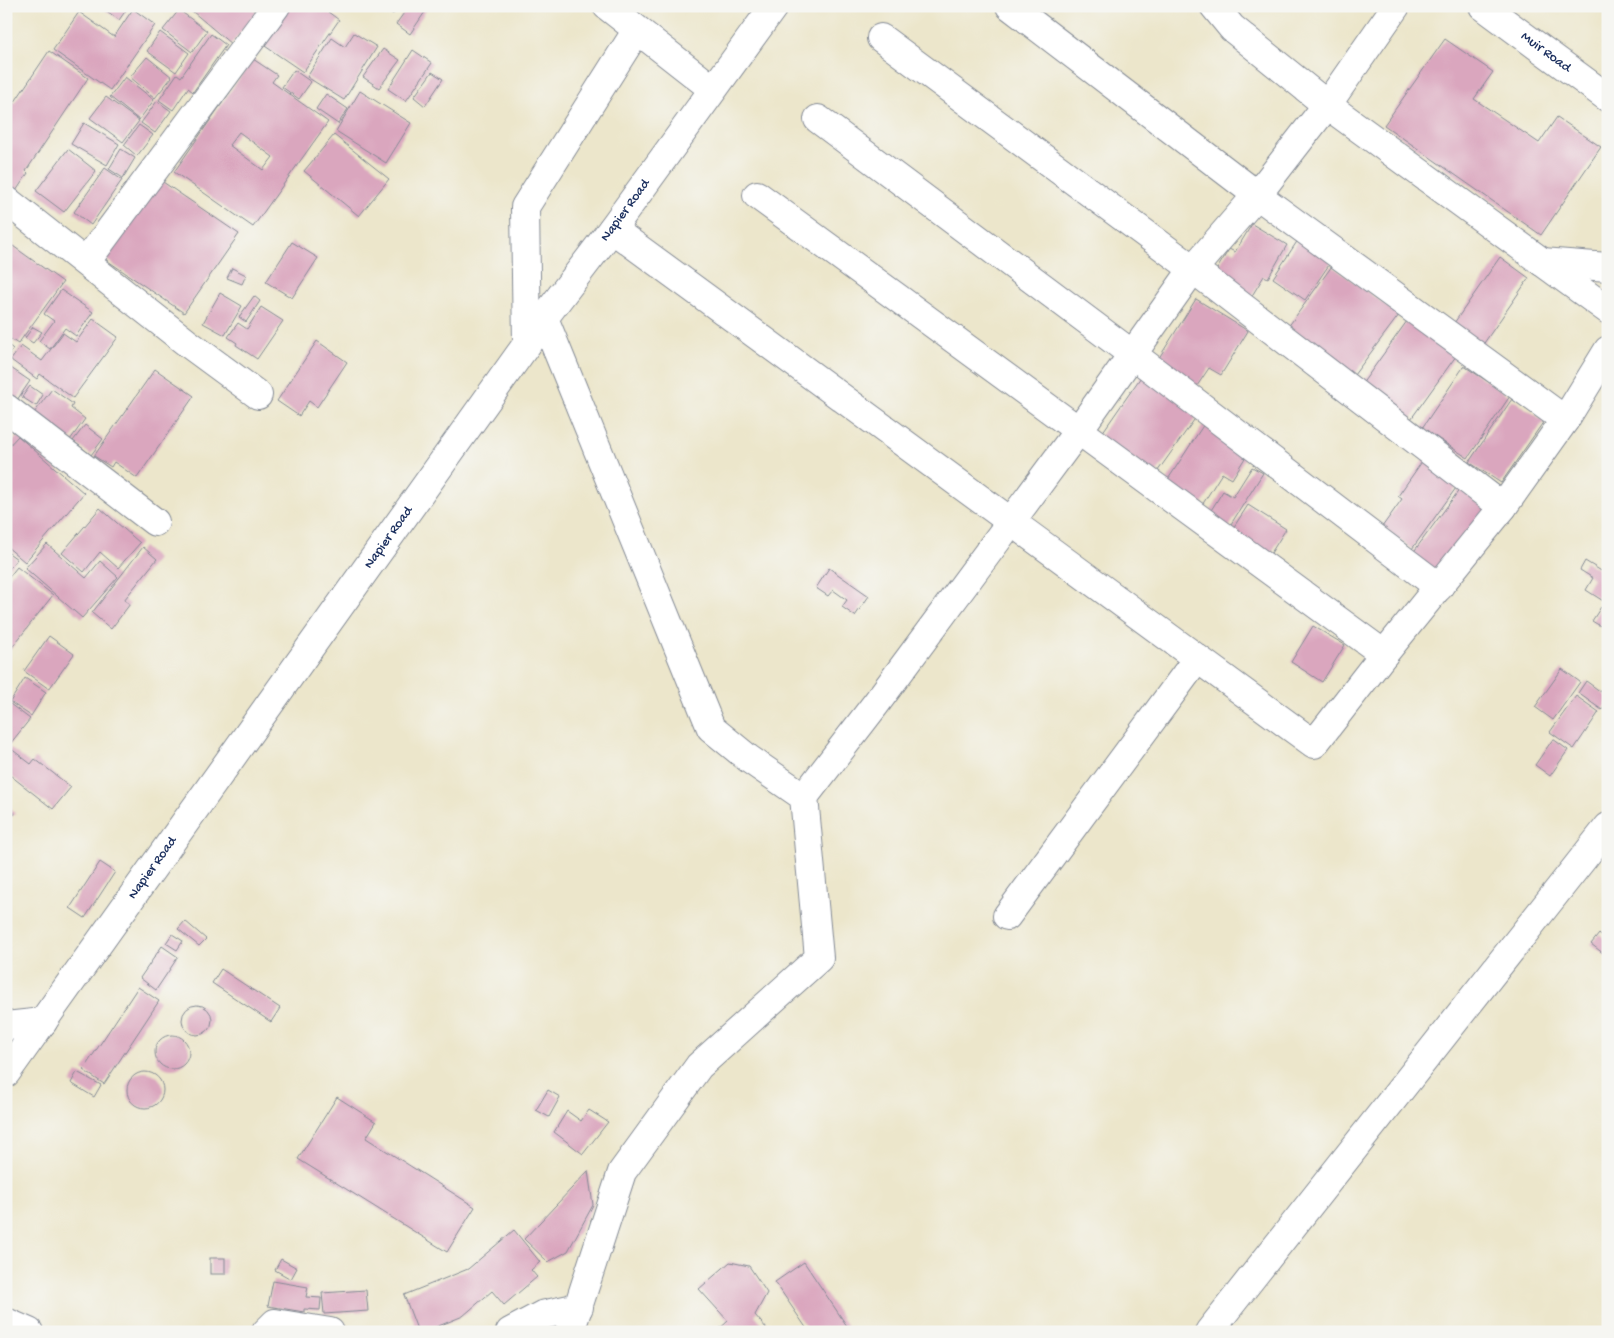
<svg xmlns="http://www.w3.org/2000/svg" width="1614" height="1338" viewBox="0 0 1614 1338" font-family="'Gochi Hand',sans-serif">
	<style>
		.building { fill: #daa6be; fill-rule: evenodd }
		.lines { fill: none; stroke-linecap: round; stroke-linejoin: round }
		.minor-casing { stroke: #848a94; stroke-width: 30 }
		.major-casing { stroke: #848a94; stroke-width: 30 }
		.minor { stroke: #fff; stroke-width: 28 }
		.major { stroke: #fff; stroke-width: 28 }
		.labels { text-anchor: middle; dominant-baseline: central; stroke-width: 4; stroke-linejoin: round; paint-order: stroke }
		.street-label { font-size: 14px; fill: #1b2f5e; stroke: #f6f6f2 }
	</style>
	<rect width="100%" height="100%" fill="#f6f6f2"/>
	<filter id="ink" filterUnits="userSpaceOnUse"><feTurbulence type="fractalNoise" baseFrequency=".02" numOctaves="2"/><feDisplacementMap in="SourceGraphic" scale="10" xChannelSelector="R" yChannelSelector="G"/><feConvolveMatrix kernelMatrix="1 2 1 2 8 2 1 2 1" color-interpolation-filters="sRGB"/></filter>
	<filter id="wash" filterUnits="userSpaceOnUse"><feTurbulence type="fractalNoise" baseFrequency=".0096" numOctaves="4" result="noise"/><feDisplacementMap in="SourceGraphic" scale="20" xChannelSelector="R" yChannelSelector="G"/><feGaussianBlur stdDeviation="1.12" result="paint"/><feColorMatrix in="noise" values="0 0 0 0 0 0 0 0 0 0 0 0 0 0 0 0 0 1.4 0 .05"/><feComposite in="paint" operator="in"/></filter>
	<g filter="url(#wash)">
		<rect width="100%" height="100%" fill="#ece6cb"/>
		<g id="blocks">
			<g class="building">
				<path d="M 100,6 L 129,6 L 119,20 Z"/>
				<path d="M 186,6 L 249,6 L 257,13 L 231,44 Z"/>
				<path d="M 284,6 L 320,6 L 339,20 L 303,72 L 259,42 Z"/>
				<path d="M 365,6 L 398,6 L 393,14 L 382,7 L 376,14 Z"/>
				<path d="M 409,6 L 429,6 L 410,34 L 396,24 Z"/>
				<path d="M 133,9 L 155,25 L 110,90 L 53,50 L 79,12 L 114,37 Z"/>
				<path d="M 179,10 L 207,31 L 192,52 L 163,30 Z"/>
				<path d="M 160,32 L 189,53 L 176,72 L 147,51 Z"/>
				<path d="M 354,33 L 377,47 L 344,100 L 307,77 L 332,38 L 345,47 Z"/>
				<path d="M 211,34 L 226,45 L 193,92 L 188,88 L 173,110 L 159,100 L 177,74 L 181,77 Z"/>
				<path d="M 1445,39 L 1493,72 L 1474,99 L 1539,143 L 1557,117 L 1601,147 L 1541,235 L 1384,125 Z"/>
				<path d="M 383,49 L 400,60 L 379,88 L 363,77 Z"/>
				<path d="M 413,50 L 432,63 L 406,101 L 388,89 Z"/>
				<path d="M 49,51 L 88,78 L 26,171 L 28,173 L 14,194 L 6,189 L 6,175 L 12,168 L 6,164 L 6,115 Z"/>
				<path d="M 147,57 L 172,77 L 155,98 L 130,77 Z"/>
				<path d="M 253,59 L 277,75 L 272,82 L 328,122 L 253,227 L 174,172 ZM 239,132 L 273,157 L 263,170 L 229,145 Z"/>
				<path d="M 294,70 L 311,82 L 299,99 L 282,87 Z"/>
				<path d="M 432,72 L 443,79 L 425,106 L 414,97 Z"/>
				<path d="M 125,77 L 154,100 L 139,120 L 110,97 Z"/>
				<path d="M 360,91 L 411,123 L 386,163 L 336,131 Z"/>
				<path d="M 326,94 L 348,109 L 338,124 L 316,109 Z"/>
				<path d="M 106,97 L 139,121 L 123,142 L 90,118 Z"/>
				<path d="M 157,101 L 171,111 L 155,133 L 141,123 Z"/>
				<path d="M 84,123 L 119,144 L 107,165 L 71,144 Z"/>
				<path d="M 139,125 L 153,135 L 137,156 L 124,145 Z"/>
				<path d="M 334,135 L 389,179 L 359,216 L 304,171 Z"/>
				<path d="M 68,149 L 96,171 L 64,212 L 36,191 Z"/>
				<path d="M 121,149 L 135,158 L 123,178 L 109,169 Z"/>
				<path d="M 105,168 L 122,180 L 91,225 L 74,212 Z"/>
				<path d="M 160,180 L 239,234 L 184,313 L 105,259 Z"/>
				<rect x="1606" y="197" width="2" height="25"/>
				<path d="M 1252,224 L 1287,245 L 1268,278 L 1264,276 L 1250,299 L 1213,276 L 1229,249 L 1235,252 Z"/>
				<path d="M 1300,237 L 1333,259 L 1305,300 L 1273,278 Z"/>
				<path d="M 6,241 L 63,282 L 18,344 L 6,336 Z"/>
				<path d="M 292,242 L 318,258 L 292,298 L 266,282 Z"/>
				<path d="M 1500,257 L 1529,278 L 1482,346 L 1452,326 Z"/>
				<path d="M 1332,266 L 1399,315 L 1354,375 L 1288,327 Z"/>
				<path d="M 232,268 L 246,275 L 242,284 L 227,278 Z"/>
				<path d="M 61,290 L 93,312 L 76,336 L 65,328 L 50,349 L 39,341 L 54,321 L 44,314 Z"/>
				<path d="M 220,293 L 242,306 L 225,335 L 203,323 Z"/>
				<path d="M 254,296 L 260,301 L 246,322 L 239,317 Z"/>
				<path d="M 1196,299 L 1248,331 L 1221,375 L 1209,368 L 1197,386 L 1157,361 Z"/>
				<path d="M 261,307 L 283,321 L 257,359 L 236,345 L 237,343 L 228,337 L 238,323 L 247,329 Z"/>
				<path d="M 93,319 L 118,337 L 73,398 L 40,374 L 37,379 L 11,360 L 21,346 L 42,361 L 63,333 L 76,342 Z"/>
				<path d="M 1407,321 L 1456,356 L 1411,419 L 1362,384 Z"/>
				<path d="M 33,327 L 42,332 L 33,343 L 25,338 Z"/>
				<path d="M 317,341 L 347,362 L 317,407 L 309,401 L 299,416 L 277,401 Z"/>
				<path d="M 6,343 L 13,349 L 6,358 Z"/>
				<path d="M 8,366 L 30,381 L 15,403 L 6,397 L 6,369 Z"/>
				<path d="M 1464,366 L 1510,396 L 1468,458 L 1422,428 Z"/>
				<path d="M 155,369 L 194,396 L 137,478 L 114,462 L 111,467 L 94,456 Z"/>
				<path d="M 1143,374 L 1199,413 L 1155,475 L 1100,436 Z"/>
				<path d="M 30,386 L 43,395 L 36,406 L 22,397 Z"/>
				<path d="M 52,389 L 73,404 L 71,408 L 85,419 L 70,440 L 34,413 Z"/>
				<path d="M 1512,399 L 1544,421 L 1501,483 L 1469,462 Z"/>
				<path d="M 1204,424 L 1248,453 L 1232,479 L 1222,473 L 1199,510 L 1163,487 Z"/>
				<path d="M 85,425 L 103,439 L 91,455 L 73,441 Z"/>
				<path d="M 18,436 L 84,493 L 25,562 L 6,546 L 6,449 Z"/>
				<path d="M 1426,456 L 1461,481 L 1412,549 L 1382,527 L 1402,499 L 1398,496 Z"/>
				<path d="M 1252,467 L 1263,473 L 1226,532 L 1205,520 L 1223,491 L 1233,497 Z"/>
				<path d="M 1460,489 L 1488,511 L 1441,575 L 1412,554 Z"/>
				<path d="M 1248,505 L 1286,529 L 1266,561 L 1228,536 Z"/>
				<path d="M 100,508 L 140,543 L 118,568 L 100,552 L 84,572 L 62,553 Z"/>
				<path d="M 47,544 L 86,578 L 100,561 L 118,577 L 82,618 L 25,568 Z"/>
				<path d="M 143,547 L 157,559 L 124,600 L 130,604 L 111,629 L 92,613 Z"/>
				<path d="M 6,551 L 17,559 L 6,572 Z"/>
				<path d="M 1585,561 L 1608,575 L 1608,604 L 1586,590 L 1593,578 L 1580,570 Z"/>
				<path d="M 17,567 L 53,595 L 6,655 L 6,581 Z"/>
				<path d="M 829,568 L 869,596 L 855,616 L 842,607 L 847,600 L 833,590 L 828,596 L 816,588 Z"/>
				<path d="M 1601,607 L 1608,611 L 1608,619 L 1602,627 L 1592,621 Z"/>
				<path d="M 1313,626 L 1345,645 L 1322,682 L 1291,662 Z"/>
				<path d="M 49,636 L 74,654 L 49,689 L 24,671 Z"/>
				<path d="M 1562,669 L 1580,682 L 1553,720 L 1535,707 Z"/>
				<path d="M 25,678 L 46,692 L 31,716 L 10,702 Z"/>
				<path d="M 1586,681 L 1608,697 L 1608,702 L 1602,710 L 1578,693 Z"/>
				<path d="M 1576,696 L 1599,712 L 1574,749 L 1550,732 Z"/>
				<path d="M 6,701 L 30,719 L 6,749 Z"/>
				<path d="M 1553,739 L 1568,750 L 1550,776 L 1535,765 Z"/>
				<path d="M 10,748 L 31,764 L 35,759 L 71,787 L 53,809 L 6,772 L 6,752 Z"/>
				<path d="M 6,801 L 15,814 L 6,819 Z"/>
				<path d="M 100,862 L 115,872 L 85,918 L 70,908 Z"/>
				<path d="M 185,921 L 206,939 L 199,946 L 178,929 Z"/>
				<path d="M 172,934 L 183,941 L 177,950 L 166,943 Z"/>
				<path d="M 1599,934 L 1608,941 L 1608,957 L 1591,944 Z"/>
				<path d="M 162,946 L 178,957 L 156,990 L 140,978 Z"/>
				<path d="M 221,969 L 280,1008 L 271,1022 L 212,983 Z"/>
				<path d="M 138,987 L 159,1001 L 104,1084 L 83,1070 Z"/>
				<circle cx="197" cy="1020" r="15"/>
				<circle cx="172" cy="1052" r="17"/>
				<circle cx="145" cy="1090" r="18"/>
				<path d="M 77,1072 L 101,1085 L 94,1097 L 71,1083 Z"/>
				<path d="M 548,1090 L 560,1097 L 549,1117 L 536,1110 Z"/>
				<path d="M 337,1097 L 376,1122 L 366,1138 L 475,1207 L 447,1252 L 298,1159 Z"/>
				<path d="M 589,1110 L 608,1122 L 583,1154 L 554,1132 L 567,1111 L 581,1121 Z"/>
				<path d="M 588,1171 L 593,1205 L 568,1251 L 548,1262 L 524,1239 Z"/>
				<path d="M 514,1230 L 540,1262 L 531,1270 L 537,1277 L 504,1305 L 492,1291 L 463,1316 L 424,1332 L 418,1332 L 404,1295 L 468,1269 Z"/>
				<rect x="210" y="1258" width="15" height="16"/>
				<path d="M 281,1259 L 297,1268 L 291,1279 L 275,1270 Z"/>
				<path d="M 730,1262 L 749,1266 L 767,1293 L 755,1315 L 767,1329 L 763,1332 L 716,1332 L 728,1321 L 699,1289 Z"/>
				<path d="M 804,1262 L 851,1332 L 809,1332 L 775,1282 Z"/>
				<path d="M 273,1281 L 308,1287 L 306,1297 L 321,1298 L 320,1310 L 304,1309 L 304,1312 L 268,1306 Z"/>
				<path d="M 366,1290 L 368,1311 L 324,1314 L 322,1293 Z"/>
			</g>
		</g>
	</g>
	<g filter="url(#ink)">
		<use href="#blocks" fill-opacity="0" stroke="#848a94" stroke-width="1"/>
		<g class="lines">
			<g class="minor-casing">
				<g id="minor">
					<path d="M 607,6 L 713,89"/>
					<path d="M 1010,6 L 1257,195 L 1565,420"/>
					<path d="M 1214,6 L 1232,28 L 1327,105 L 1608,310"/>
					<path d="M 881,38 L 1193,269 L 1503,507"/>
					<path d="M 818,119 L 1132,354 L 1439,587"/>
					<path d="M 757,195 L 1384,654"/>
					<path d="M 6,200 L 186,342 L 258,395"/>
					<path d="M 612,229 L 1314,744 L 1384,654 L 1503,507 L 1565,420 L 1608,350"/>
					<path d="M 86,262 L 276,6"/>
					<path d="M 1542,262 L 1608,267"/>
					<path d="M 544,318 L 711,728 L 749,759 L 804,797 L 819,958 L 699,1066 L 622,1172 L 570,1332"/>
					<path d="M 527,344 L 525,207 L 637,30"/>
					<path d="M 6,408 L 155,522"/>
					<path d="M 804,797 L 875,705 L 1078,431 L 1193,269 L 1257,195 L 1327,105 L 1396,6"/>
					<path d="M 1007,916 L 1197,659"/>
					<path d="M 6,1026 L 43,1022"/>
					<path id="s1" d="M 6,1073 L 527,344 L 544,318 L 612,229 L 774,6"/>
					<path d="M 6,1322 L 29,1332"/>
					<path d="M 266,1332 L 275,1323 L 330,1332"/>
					<path d="M 510,1332 L 542,1315 L 579,1307"/>
					<path d="M 1209,1332 L 1608,827"/>
				</g>
			</g>
			<g class="major-casing">
				<g id="major">
					<path id="s2" d="M 1483,6 L 1608,98"/>
				</g>
			</g>
			<use href="#minor" class="minor"/>
			<use href="#major" class="major"/>
		</g>
	</g>
	<g class="labels">
		<g class="street-label">
			<text stroke="none"><textPath href="#s2" startOffset="78">Muir Road</textPath></text>
			<text stroke="none"><textPath href="#s1" startOffset="1062">Napier Road</textPath></text>
			<text stroke="none"><textPath href="#s1" startOffset="658">Napier Road</textPath></text>
			<text stroke="none"><textPath href="#s1" startOffset="252">Napier Road</textPath></text>
		</g>
	</g>
	<rect width="1614" height="1338" fill="none" stroke="#f6f6f2" stroke-width="25"/>
</svg>
